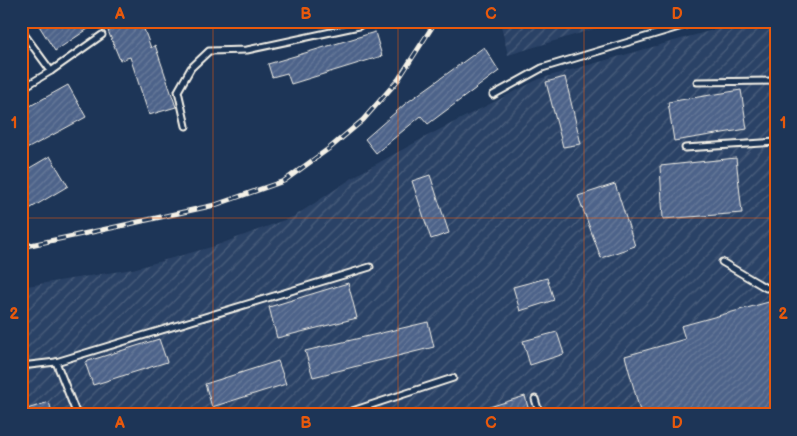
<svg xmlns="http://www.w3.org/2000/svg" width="797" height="436" viewBox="0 0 797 436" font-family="'Balsamiq Sans',sans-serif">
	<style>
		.industrial { fill: url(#industrial-furrows) }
		.building { fill: url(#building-hatch); stroke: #f4f1e8 }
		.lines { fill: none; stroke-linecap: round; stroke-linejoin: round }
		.service-casing { stroke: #f4f1e8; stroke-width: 9 }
		.service { stroke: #1d3557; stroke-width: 5 }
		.rail-casing { stroke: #f4f1e8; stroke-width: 5 }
		.rail { stroke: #1d3557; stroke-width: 3; stroke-dasharray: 9; stroke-linecap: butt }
		.grid { fill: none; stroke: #e8590c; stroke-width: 1; stroke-opacity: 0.55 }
		.neatline { fill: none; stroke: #e8590c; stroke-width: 2 }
		.grid-label { font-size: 16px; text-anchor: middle; font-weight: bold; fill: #e8590c }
	</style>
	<defs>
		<pattern id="industrial-furrows" width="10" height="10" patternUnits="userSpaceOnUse" patternTransform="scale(1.25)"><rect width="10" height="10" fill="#2c4366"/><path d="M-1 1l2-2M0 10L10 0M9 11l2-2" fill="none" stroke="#4b5f7c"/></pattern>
		<pattern id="building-hatch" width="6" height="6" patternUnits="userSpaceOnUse" patternTransform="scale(1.25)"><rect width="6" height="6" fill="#4e638a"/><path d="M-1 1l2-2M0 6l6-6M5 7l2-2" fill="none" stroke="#687a9a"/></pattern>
	</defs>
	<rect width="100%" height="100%" fill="#1d3557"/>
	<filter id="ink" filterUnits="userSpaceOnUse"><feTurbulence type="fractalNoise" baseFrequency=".02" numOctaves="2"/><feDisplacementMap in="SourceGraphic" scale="10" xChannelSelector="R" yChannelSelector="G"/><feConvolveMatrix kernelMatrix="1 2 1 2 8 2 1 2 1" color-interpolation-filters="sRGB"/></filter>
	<g filter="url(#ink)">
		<g class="industrial">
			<path d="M 500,21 L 620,21 L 508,55 Z"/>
			<path d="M 745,21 L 776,21 L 776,415 L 21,415 L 21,287 L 133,269 L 215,246 L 295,216 L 360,173 L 431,134 L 539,79 Z"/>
		</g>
		<g class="building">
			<path d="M 36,21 L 100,21 L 55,51 Z"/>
			<path d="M 128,21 L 141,21 L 151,48 L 155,45 L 176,107 L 149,115 L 130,57 L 120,60 L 108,31 Z"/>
			<path d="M 375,32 L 382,56 L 291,84 L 287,73 L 272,77 L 268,64 Z"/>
			<path d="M 484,47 L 499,71 L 428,124 L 421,116 L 376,153 L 365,139 L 405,104 Z"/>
			<path d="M 565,77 L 581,144 L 563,147 L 546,82 Z"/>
			<path d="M 68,85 L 86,117 L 21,152 L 21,111 Z"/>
			<path d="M 741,90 L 747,129 L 674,141 L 668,102 Z"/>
			<path d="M 50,156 L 68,186 L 21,214 L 21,173 Z"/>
			<path d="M 736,158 L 742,213 L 663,219 L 660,166 Z"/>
			<path d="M 430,175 L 449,233 L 431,239 L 412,181 Z"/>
			<path d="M 615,184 L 635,246 L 601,258 L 578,196 Z"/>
			<path d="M 547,278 L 554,300 L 520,311 L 513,287 Z"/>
			<path d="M 348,283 L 357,318 L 277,338 L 269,307 Z"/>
			<path d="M 776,300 L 776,413 L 770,415 L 641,415 L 625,356 L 685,339 L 681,326 Z"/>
			<path d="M 428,322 L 434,347 L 313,377 L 305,351 Z"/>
			<path d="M 557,332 L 564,354 L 530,365 L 523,341 Z"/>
			<path d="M 159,339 L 167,362 L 93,385 L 85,362 Z"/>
			<path d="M 278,361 L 286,384 L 212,407 L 205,384 Z"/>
			<path d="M 525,396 L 530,415 L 471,415 L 470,413 Z"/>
			<path d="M 49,402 L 53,415 L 21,415 L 21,411 Z"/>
		</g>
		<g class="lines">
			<g class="service-casing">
				<g id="service">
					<path d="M 21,30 L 51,71 L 21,89"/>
					<path d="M 51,71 L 102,35"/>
					<path d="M 697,82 L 776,81"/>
					<path d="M 493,95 L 542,68 L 699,21"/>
					<path d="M 186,126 L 178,91 L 191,68 L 209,51 L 247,50 L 359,26 L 366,21"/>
					<path d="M 685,148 L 776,142"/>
					<path d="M 722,262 L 766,288 L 776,286"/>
					<path d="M 56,362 L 370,267"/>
					<path d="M 21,366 L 56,362 L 77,415"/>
					<path d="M 535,399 L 540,415"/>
					<path d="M 340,415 L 453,378"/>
				</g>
			</g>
			<use href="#service" class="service"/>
			<g class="rail-casing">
				<path id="rail" d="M 21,247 L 111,228 L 215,205 L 284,181 L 331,147 L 363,120 L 398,80 L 436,21"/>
			</g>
			<use href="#rail" class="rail"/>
		</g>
	</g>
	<path class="grid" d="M 213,21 L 213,415M 398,21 L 398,415M 584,21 L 584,415M 21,218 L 776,218"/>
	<rect width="797" height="436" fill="none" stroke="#1d3557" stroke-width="55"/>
	<rect x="28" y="28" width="742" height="380" class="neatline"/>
	<g class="grid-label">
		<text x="120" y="19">A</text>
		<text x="306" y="19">B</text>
		<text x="491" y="19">C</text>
		<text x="677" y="19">D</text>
		<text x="14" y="128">1</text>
		<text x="783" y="128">1</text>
		<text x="14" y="319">2</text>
		<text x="783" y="319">2</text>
		<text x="120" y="428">A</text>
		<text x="306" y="428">B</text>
		<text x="491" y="428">C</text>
		<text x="677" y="428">D</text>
	</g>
</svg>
